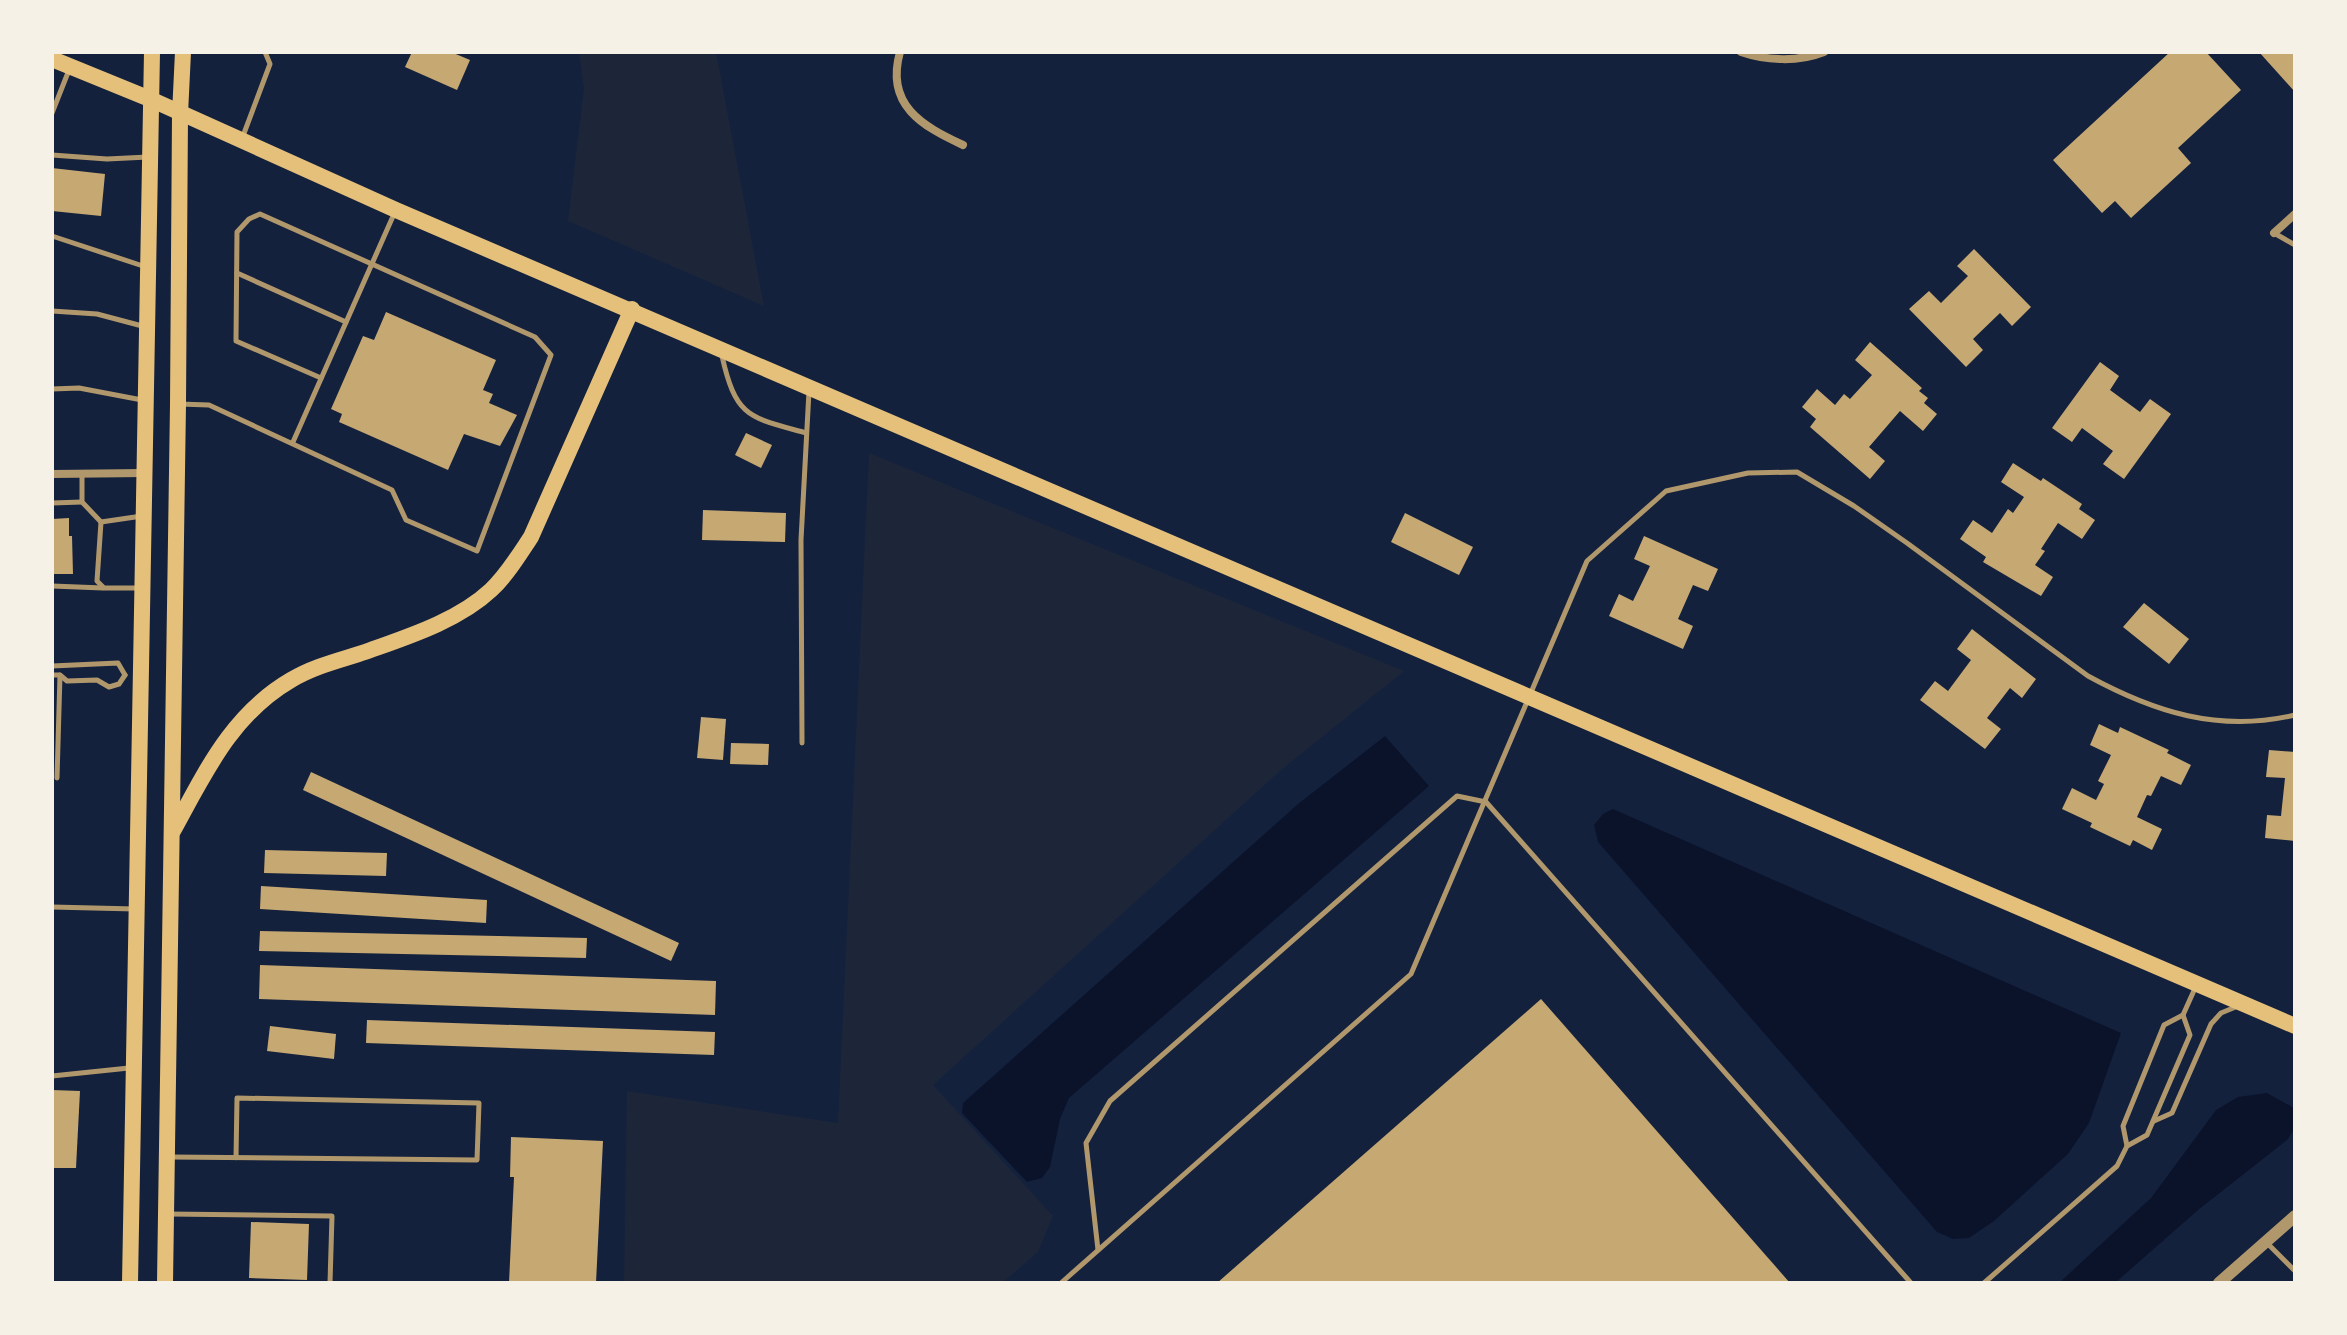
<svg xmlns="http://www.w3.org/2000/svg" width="2347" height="1335" viewBox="0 0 2347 1335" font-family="'PT Sans Narrow',sans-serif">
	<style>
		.green { fill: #1d2539 }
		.water { fill: #0b132b }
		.building { fill: #c6a872 }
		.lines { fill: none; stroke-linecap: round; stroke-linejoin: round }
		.service { stroke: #b1986c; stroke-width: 5 }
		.minor { stroke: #b1986c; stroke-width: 8 }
		.tertiary { stroke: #b1986c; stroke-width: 12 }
		.primary { stroke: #e5c07b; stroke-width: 16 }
		.trunk { stroke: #e5c07b; stroke-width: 16 }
	</style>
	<rect width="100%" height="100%" fill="#14213d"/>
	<g class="green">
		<path d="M 579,52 L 716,52 L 764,306 L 568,221 L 584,88 Z"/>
		<path d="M 869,453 L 1404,671 L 1281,770 L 933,1085 L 1053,1216 L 1038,1252 L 1002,1283 L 624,1283 L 627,1091 L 838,1123 Z"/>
	</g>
	<g class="water">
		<path d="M 1385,736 L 1429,786 L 1069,1098 L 1060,1119 L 1050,1167 L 1042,1178 L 1027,1182 L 962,1113 L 963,1103 L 1298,804 Z"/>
		<path d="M 1613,809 L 2121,1033 L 2089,1123 L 2068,1154 L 1994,1221 L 1969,1238 L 1953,1239 L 1937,1232 L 1598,842 L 1594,825 L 1603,814 Z"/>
		<path d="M 2267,1093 L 2294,1108 L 2295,1128 L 2287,1140 L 2198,1210 L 2115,1283 L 2059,1283 L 2151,1198 L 2216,1110 L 2238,1097 Z"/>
	</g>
	<g class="building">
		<path d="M 412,52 L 451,52 L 470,60 L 457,90 L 405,67 Z"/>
		<path d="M 2170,52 L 2206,52 L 2241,90 L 2178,148 L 2191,163 L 2131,218 L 2115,201 L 2102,213 L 2053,160 Z"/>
		<path d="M 2259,52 L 2295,52 L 2295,92 Z"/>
		<path d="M 52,168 L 105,174 L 101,216 L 52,211 Z"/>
		<path d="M 1974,249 L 2031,307 L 2012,326 L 2000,313 L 1973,339 L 1983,350 L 1966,367 L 1909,309 L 1929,291 L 1941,303 L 1968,276 L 1957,266 Z"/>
		<path d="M 386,312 L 496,360 L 483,390 L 493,394 L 489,403 L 517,415 L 500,446 L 464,434 L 448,470 L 339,422 L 342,414 L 331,409 L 363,336 L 374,340 Z"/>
		<path d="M 1870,342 L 1922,388 L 1919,391 L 1928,398 L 1924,403 L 1937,414 L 1923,431 L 1900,411 L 1869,447 L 1885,461 L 1870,479 L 1810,427 L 1816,419 L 1802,407 L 1817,389 L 1835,405 L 1844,394 L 1850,399 L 1872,375 L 1855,360 Z"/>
		<path d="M 2100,362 L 2119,376 L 2110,390 L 2140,412 L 2150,399 L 2171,414 L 2124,479 L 2103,464 L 2113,451 L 2082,428 L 2072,442 L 2052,428 Z"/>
		<path d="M 746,433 L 772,445 L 761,468 L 735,455 Z"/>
		<path d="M 2013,463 L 2041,481 L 2043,478 L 2082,504 L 2079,509 L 2095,520 L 2082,539 L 2058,523 L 2041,549 L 2045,551 L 2035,565 L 2053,577 L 2041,596 L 1983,562 L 1986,557 L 1960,539 L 1973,520 L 1992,533 L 2008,509 L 2013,513 L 2024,497 L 2001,482 Z"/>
		<path d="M 703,510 L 786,513 L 785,542 L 702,540 Z"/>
		<path d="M 1405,513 L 1473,547 L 1459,575 L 1391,542 Z"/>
		<path d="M 69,518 L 69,536 L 72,536 L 73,574 L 52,574 L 52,519 Z"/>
		<path d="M 1644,536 L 1718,569 L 1708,591 L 1693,585 L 1678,619 L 1693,626 L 1683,649 L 1609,616 L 1619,594 L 1633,601 L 1650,566 L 1634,559 Z"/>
		<path d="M 2144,603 L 2189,639 L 2169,664 L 2123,627 Z"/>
		<path d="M 1972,629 L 2036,679 L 2022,698 L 2010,688 L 1987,718 L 2001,729 L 1985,749 L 1920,700 L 1935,681 L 1948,691 L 1971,660 L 1957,649 Z"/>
		<path d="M 701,717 L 726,719 L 723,760 L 697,758 Z"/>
		<path d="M 2099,724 L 2118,733 L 2120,727 L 2169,750 L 2167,753 L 2191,765 L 2181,785 L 2161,776 L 2151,796 L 2147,795 L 2137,817 L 2162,829 L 2152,850 L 2133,840 L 2130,846 L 2090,827 L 2092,823 L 2062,809 L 2072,788 L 2096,800 L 2104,784 L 2098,781 L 2111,755 L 2090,745 Z"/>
		<path d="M 731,743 L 769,744 L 768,765 L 730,764 Z"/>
		<path d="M 2269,750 L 2295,752 L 2295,841 L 2265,838 L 2267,815 L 2281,816 L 2285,778 L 2266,777 Z"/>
		<path d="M 311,772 L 679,943 L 671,961 L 303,790 Z"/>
		<path d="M 265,850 L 387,853 L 386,876 L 264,873 Z"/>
		<path d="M 261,886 L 487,900 L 486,923 L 260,909 Z"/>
		<path d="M 260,931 L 587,938 L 586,958 L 259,951 Z"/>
		<path d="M 260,965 L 716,981 L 715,1015 L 259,999 Z"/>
		<path d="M 1541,999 L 1790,1283 L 1217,1283 Z"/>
		<path d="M 367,1020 L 715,1032 L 714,1055 L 366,1043 Z"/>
		<path d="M 270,1026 L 336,1034 L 334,1059 L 267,1051 Z"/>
		<path d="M 52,1090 L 80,1091 L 76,1168 L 52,1168 Z"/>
		<path d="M 511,1137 L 603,1141 L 596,1283 L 509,1283 L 514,1177 L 510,1177 Z"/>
		<path d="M 251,1222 L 309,1224 L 307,1280 L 249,1278 Z"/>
	</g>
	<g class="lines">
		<g class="service">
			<path d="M 52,113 L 69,70"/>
			<path d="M 243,136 L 270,64 L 265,52"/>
			<path d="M 52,155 L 107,159 L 148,157"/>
			<path d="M 2274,233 L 2295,245"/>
			<path d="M 52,236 L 146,267"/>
			<path d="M 237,273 L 346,322"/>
			<path d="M 52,311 L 97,314 L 146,327"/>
			<path d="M 722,356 C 736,418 749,417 806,433"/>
			<path d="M 52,389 L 79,388 L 142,400"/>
			<path d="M 179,404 L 209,405 L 392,490 L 406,520 L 477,551 L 551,355 L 535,337 L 260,214 L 249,219 L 237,232 L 236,341 L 321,378"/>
			<path d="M 293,442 L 394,214"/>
			<path d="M 82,475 L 82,502 L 101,522"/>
			<path d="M 52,503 L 82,502"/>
			<path d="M 52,586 L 103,588"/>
			<path d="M 140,588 L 104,588 L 97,581 L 101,522 L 142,516"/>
			<path d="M 52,666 L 118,663 L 125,675"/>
			<path d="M 52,675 L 60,675 L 67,681 L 97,680 L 109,687 L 119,684 L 125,675"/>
			<path d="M 802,743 L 801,540 L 809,391"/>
			<path d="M 57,778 L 60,675"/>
			<path d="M 52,907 L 135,909"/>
			<path d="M 52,1076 L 129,1068"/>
			<path d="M 2154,1121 L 2172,1113 L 2211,1024 L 2221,1013 L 2238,1006"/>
			<path d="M 2127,1146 L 2123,1126 L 2164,1025 L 2183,1015 L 2196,986"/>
			<path d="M 170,1157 L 477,1160 L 479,1103 L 237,1098 L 236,1158"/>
			<path d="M 168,1214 L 332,1216 L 330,1283"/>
			<path d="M 2266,1242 L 2295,1271"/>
			<path d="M 1098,1250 L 1086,1143 L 1110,1101 L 1457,796 L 1486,802 L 1911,1283"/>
			<path d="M 1061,1283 L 1411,974 L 1587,561 L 1666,491 L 1748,473 L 1797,472 L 1854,506 L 1907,543 L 2088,676 C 2154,712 2219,733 2295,715"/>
			<path d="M 1984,1283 L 2117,1166 L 2127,1146 L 2147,1135 L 2190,1035 L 2183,1015"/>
		</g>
		<g class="minor">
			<path d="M 900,52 C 885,105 922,126 963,145"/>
			<path d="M 1741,52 C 1767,61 1799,62 1824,52"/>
			<path d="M 2274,233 L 2295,214"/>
			<path d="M 52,474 L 144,473"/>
		</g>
		<path class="tertiary" d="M 2219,1283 L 2295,1216"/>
		<path class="primary" d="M 52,59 L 150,99 L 396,210 L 2295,1026"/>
		<g class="trunk">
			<path d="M 173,831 C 205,773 231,715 291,680 C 314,666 341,660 365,652 C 407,637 458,621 491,590 C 507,575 519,555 531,537 L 632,309"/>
			<path d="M 130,1283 L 152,52"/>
			<path d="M 165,1283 L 178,404 L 180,114 L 183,52"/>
		</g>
	</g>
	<rect width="2347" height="1335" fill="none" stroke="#f6f1e7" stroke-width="108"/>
</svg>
